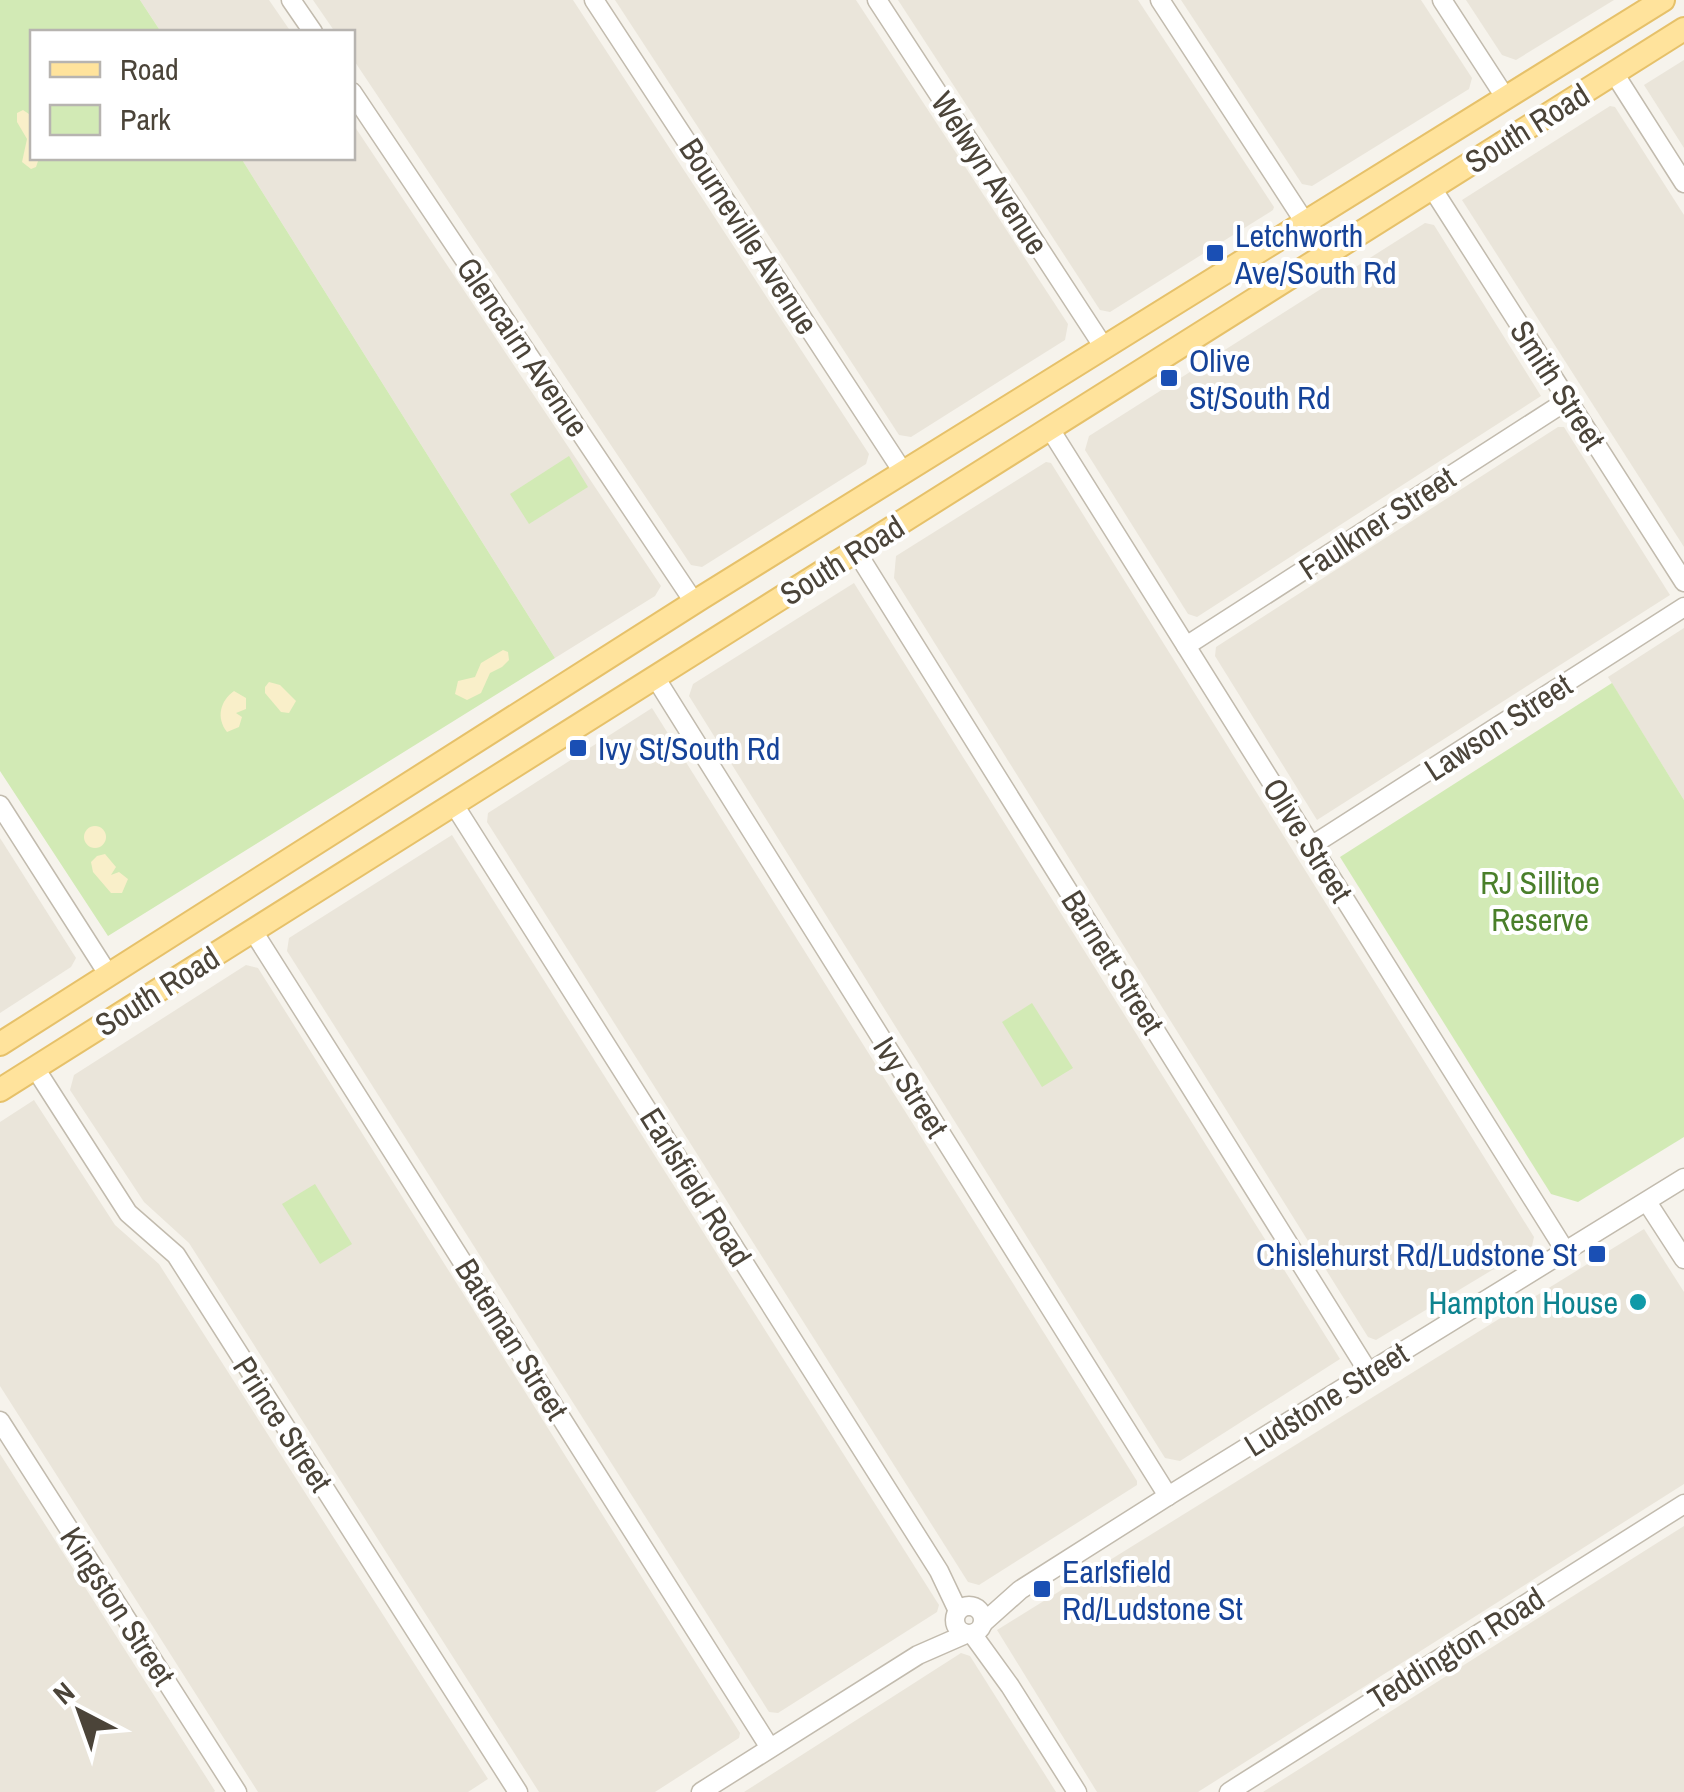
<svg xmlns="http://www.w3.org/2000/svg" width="1684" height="1792" viewBox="0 0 1684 1792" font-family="'Archivo Narrow',sans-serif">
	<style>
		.residential { fill: #eae5da }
		.green { fill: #d2eab5 }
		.sand { fill: #f9efc9 }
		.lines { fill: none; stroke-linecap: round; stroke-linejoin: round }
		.minor-casing { stroke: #c2bbae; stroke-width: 21 }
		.major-casing { stroke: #e6c16a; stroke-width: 26 }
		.minor { stroke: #fff; stroke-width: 18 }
		.major { stroke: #ffe39c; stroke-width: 22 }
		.transit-dot { fill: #1a4fb4; stroke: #fff; stroke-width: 4 }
		.culture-dot { fill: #0f9aa8; stroke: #fff; stroke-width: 4 }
		.labels { text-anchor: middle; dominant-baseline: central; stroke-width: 8; stroke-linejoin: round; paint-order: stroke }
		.street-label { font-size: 32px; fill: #4b4439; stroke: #fff }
		.transit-label { font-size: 32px; fill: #164399; stroke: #fff; text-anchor: start }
		.park-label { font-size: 32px; fill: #4a7f2a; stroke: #fff }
		.culture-label { font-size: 32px; fill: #0d838f; stroke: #fff; text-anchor: end }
	</style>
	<rect width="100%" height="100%" fill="#f6f3ec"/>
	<g class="residential">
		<path d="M 140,0 L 269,0 L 291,32 L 161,32 Z"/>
		<path d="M 313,0 L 573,0 L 869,454 L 866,464 L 702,567 L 691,565 L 353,59 L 352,32 L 335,32 Z"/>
		<path d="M 615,0 L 856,0 L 1068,324 L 1065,340 L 911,437 L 899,435 Z"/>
		<path d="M 898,0 L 1138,0 L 1274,207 L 1273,210 L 1110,312 L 1100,310 Z"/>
		<path d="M 1181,0 L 1421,0 L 1472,78 L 1469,89 L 1312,186 L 1302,184 Z"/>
		<path d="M 1466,0 L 1614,0 L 1516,60 L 1502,55 Z"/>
		<path d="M 1684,60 L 1684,148 L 1644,85 Z"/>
		<path d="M 1610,106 L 1615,107 L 1684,215 L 1684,547 L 1462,200 Z"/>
		<path d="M 353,124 L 661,586 L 655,596 L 555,658 L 241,158 L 352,158 Z"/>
		<path d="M 1425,223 L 1434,225 L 1541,396 L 1197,617 L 1188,614 L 1085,450 L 1089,436 Z"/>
		<path d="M 1558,427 L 1564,427 L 1670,595 L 1317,820 L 1215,656 L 1216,647 Z"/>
		<path d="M 1046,462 L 1051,463 L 1534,1237 L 1532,1246 L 1376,1340 L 1368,1337 L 894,578 L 896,556 Z"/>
		<path d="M 854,583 L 1340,1359 L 1180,1461 L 1165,1458 L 689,696 L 693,684 Z"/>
		<path d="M 1684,628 L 1684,800 L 1608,677 Z"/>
		<path d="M 652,708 L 1137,1481 L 1137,1485 L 979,1585 L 968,1582 L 487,822 L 488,813 Z"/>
		<path d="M 452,835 L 939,1605 L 937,1612 L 778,1713 L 769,1712 L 287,951 L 289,938 Z"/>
		<path d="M 0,838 L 76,958 L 71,967 L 0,1013 Z"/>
		<path d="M 246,965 L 258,968 L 740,1733 L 739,1738 L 655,1792 L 539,1792 L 189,1243 L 144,1202 L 70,1090 L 74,1075 Z"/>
		<path d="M 34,1100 L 115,1225 L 159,1264 L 488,1779 L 468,1792 L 258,1792 L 0,1386 L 0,1122 Z"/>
		<path d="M 1644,1229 L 1684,1292 L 1684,1484 L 1198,1792 L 1097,1792 L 997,1630 Z"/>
		<path d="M 0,1454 L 215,1791 L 214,1792 L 0,1792 Z"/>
		<path d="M 1684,1526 L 1684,1792 L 1263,1792 Z"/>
		<path d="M 961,1653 L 970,1656 L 1056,1792 L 744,1792 Z"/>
	</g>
	<g class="green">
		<path d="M 0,0 L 140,0 L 161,32 L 32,32 L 32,158 L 241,158 L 555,658 L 108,936 L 0,771 Z"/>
		<path d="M 569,456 L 588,487 L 529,524 L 510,494 Z"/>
		<path d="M 1612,683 L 1684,800 L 1684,1137 L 1578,1202 L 1551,1194 L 1340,857 Z"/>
		<path d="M 1032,1003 L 1073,1068 L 1042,1087 L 1002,1022 Z"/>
		<path d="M 315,1184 L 352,1244 L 320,1264 L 282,1204 Z"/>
	</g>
	<g class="sand">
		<path d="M 23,110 L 32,116 L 32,158 L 39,158 L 36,167 L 31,169 L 22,162 L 27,139 L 17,122 L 17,113 Z"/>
		<path d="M 503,650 L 508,652 L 509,660 L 502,667 L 490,673 L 481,693 L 467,700 L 455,694 L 458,681 L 475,677 L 481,663 Z"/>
		<path d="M 269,682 L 280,685 L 296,701 L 289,713 L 281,712 L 265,693 L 265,687 Z"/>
		<path d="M 234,691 L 246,698 L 246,709 L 236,713 L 242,717 L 239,727 L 227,732 C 216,718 220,701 234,691 Z"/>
		<circle cx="95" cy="837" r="11"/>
		<path d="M 105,854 L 116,867 L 111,875 L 119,872 L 128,879 L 122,893 L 111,893 L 93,872 L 91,862 L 97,856 Z"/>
	</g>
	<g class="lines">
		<g class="minor-casing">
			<g id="minor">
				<path d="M 291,0 L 313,32"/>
				<path d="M 594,0 L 903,472"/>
				<path d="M 877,0 L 1103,346"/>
				<path d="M 1160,0 L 1304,221"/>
				<path d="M 1442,0 L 1505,97"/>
				<path d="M 1614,73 L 1684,183"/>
				<path d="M 352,92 L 694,602"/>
				<path d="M 1432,188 L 1684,582"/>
				<path d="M 1050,429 L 1566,1252"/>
				<path d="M 856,551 L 1369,1373"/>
				<path d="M 1186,646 L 1568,400"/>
				<path d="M 655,677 L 1168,1496"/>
				<path d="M 453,803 L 939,1571 L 958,1611"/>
				<path d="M 0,805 L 108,974"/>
				<path d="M 1311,846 L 1684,607"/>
				<path d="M 253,931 L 770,1748"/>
				<path d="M 35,1068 L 128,1213 L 176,1255 L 518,1792"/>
				<path d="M 1647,1202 L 1684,1259"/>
				<path d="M 0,1421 L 237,1792"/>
				<circle cx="969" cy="1620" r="14"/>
				<path d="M 983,1623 L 1020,1590 L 1168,1496 L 1684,1178"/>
				<path d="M 973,1635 L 1010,1686 L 1077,1792"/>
				<path d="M 701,1792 L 918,1655 L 966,1634"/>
				<path d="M 1229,1792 L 1684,1504"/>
			</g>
		</g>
		<g class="major-casing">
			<g id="major">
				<path d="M 0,1044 L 701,598 L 1663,0"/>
				<path d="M 0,1090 L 1684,29"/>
			</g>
		</g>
		<use href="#minor" class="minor"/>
		<use href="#major" class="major"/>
	</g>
	<g class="transit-dot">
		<rect x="1205" y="243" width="20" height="20" rx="5"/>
		<rect x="1159" y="368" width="20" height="20" rx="5"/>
		<rect x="568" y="738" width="20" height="20" rx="5"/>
		<rect x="1587" y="1244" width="20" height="20" rx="5"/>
		<rect x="1032" y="1579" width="20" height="20" rx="5"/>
	</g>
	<circle class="culture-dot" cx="1638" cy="1302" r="10"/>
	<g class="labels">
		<g class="street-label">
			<text transform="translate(1527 128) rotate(-32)">South Road</text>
			<text transform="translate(990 173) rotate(57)">Welwyn Avenue</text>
			<text transform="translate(749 236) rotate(57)">Bourneville Avenue</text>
			<text transform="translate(523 347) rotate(56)">Glencairn Avenue</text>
			<text transform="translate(1558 385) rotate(57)">Smith Street</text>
			<text transform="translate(1377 523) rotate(-33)">Faulkner Street</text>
			<text transform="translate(842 560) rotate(-32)">South Road</text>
			<text transform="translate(1498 727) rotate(-33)">Lawson Street</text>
			<text transform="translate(1308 840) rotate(58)">Olive Street</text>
			<text transform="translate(1113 962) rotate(58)">Barnett Street</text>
			<text transform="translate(157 991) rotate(-32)">South Road</text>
			<text transform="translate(911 1087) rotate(58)">Ivy Street</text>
			<text transform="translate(696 1187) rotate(58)">Earlsfield Road</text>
			<text transform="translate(512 1339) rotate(58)">Bateman Street</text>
			<text transform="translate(1326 1399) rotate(-32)">Ludstone Street</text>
			<text transform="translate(283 1424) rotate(57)">Prince Street</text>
			<text transform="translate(118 1606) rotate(57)">Kingston Street</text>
			<text transform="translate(1456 1648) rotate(-32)">Teddington Road</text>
		</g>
		<g class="transit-label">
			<text x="1235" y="235">Letchworth<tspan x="1235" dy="37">Ave/South Rd</tspan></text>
			<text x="1189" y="360">Olive<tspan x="1189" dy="37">St/South Rd</tspan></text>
			<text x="598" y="748">Ivy St/South Rd</text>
			<text x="1577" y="1254" text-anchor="end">Chislehurst Rd/Ludstone St</text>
			<text x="1062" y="1571">Earlsfield<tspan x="1062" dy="37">Rd/Ludstone St</tspan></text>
		</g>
		<g class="park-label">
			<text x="1540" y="882">RJ Sillitoe<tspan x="1540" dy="37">Reserve</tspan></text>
		</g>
		<g class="culture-label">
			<text x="1618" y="1302">Hampton House</text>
		</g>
	</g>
	<rect x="30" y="30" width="325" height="130" fill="#ffffff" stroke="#b7b4b0" stroke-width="2.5"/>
	<rect x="50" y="62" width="50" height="15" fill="#ffe39c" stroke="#b7b4b0" stroke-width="2.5"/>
	<text x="120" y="80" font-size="30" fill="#4b4439">Road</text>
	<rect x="50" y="105" width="50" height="30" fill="#d2eab5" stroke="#b7b4b0" stroke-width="2.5"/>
	<text x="120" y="130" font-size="30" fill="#4b4439">Park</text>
	<g transform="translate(80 1712) rotate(319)" stroke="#ffffff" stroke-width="8" paint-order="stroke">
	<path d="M0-8L18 38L0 25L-18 38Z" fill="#4b4439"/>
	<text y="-15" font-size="28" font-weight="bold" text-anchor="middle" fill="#4b4439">N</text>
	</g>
</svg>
